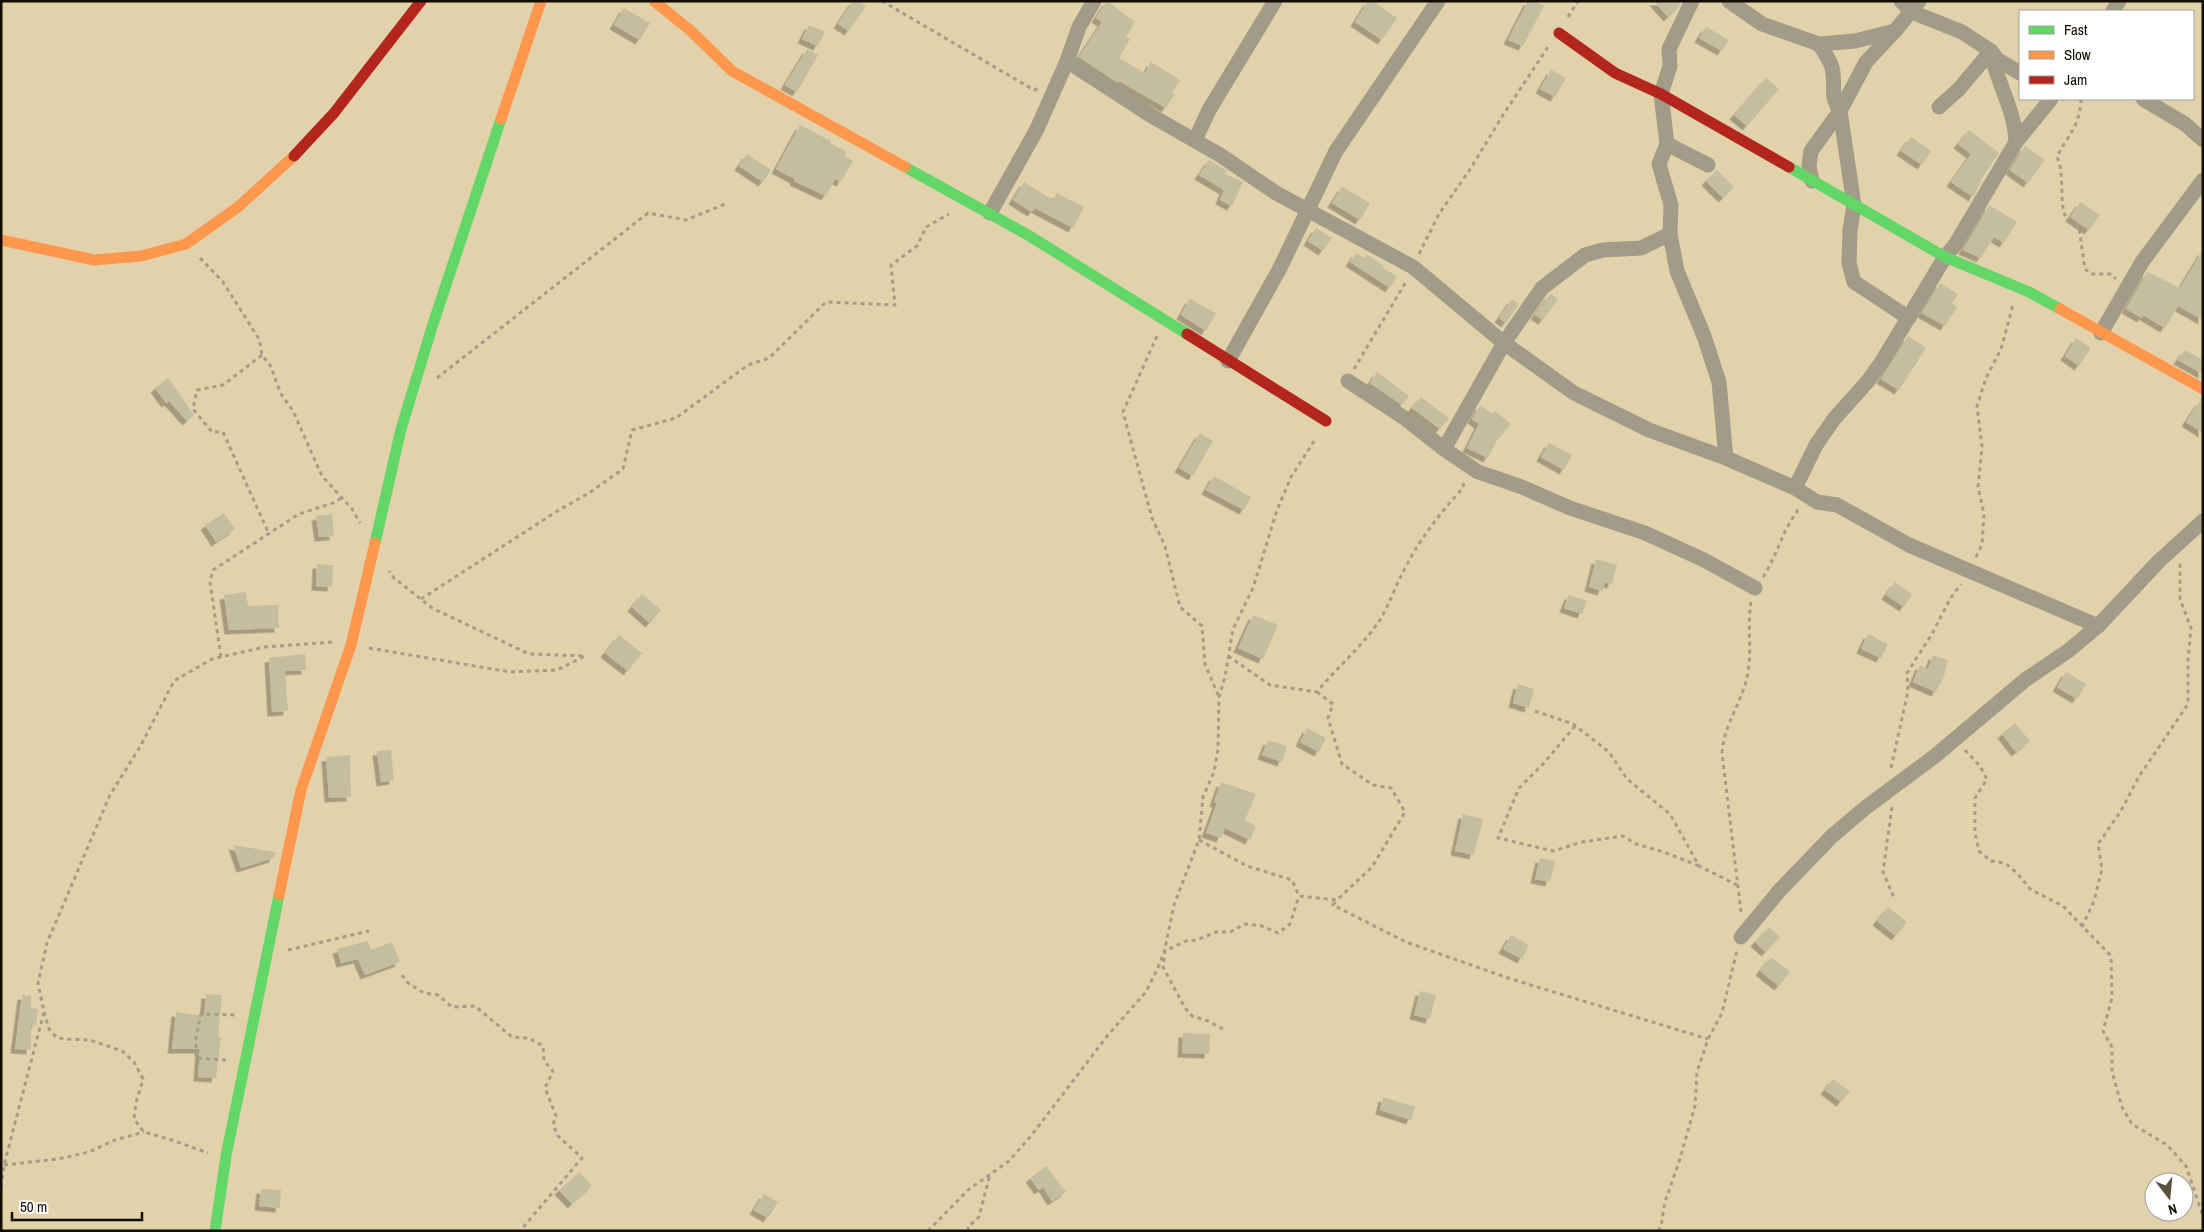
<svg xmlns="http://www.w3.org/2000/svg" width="2204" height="1232" viewBox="0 0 2204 1232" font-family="'Archivo Narrow',sans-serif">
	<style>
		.building { fill: #c4be9f; filter: url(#shadow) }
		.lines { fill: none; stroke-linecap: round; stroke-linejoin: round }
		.path { stroke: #a59d89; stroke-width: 3; stroke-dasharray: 4 4; stroke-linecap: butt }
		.street { stroke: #a19b88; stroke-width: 15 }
		.fast { stroke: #63d668; stroke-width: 11 }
		.slow { stroke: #ff974d; stroke-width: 11 }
		.jam { stroke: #b3261e; stroke-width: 11 }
	</style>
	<defs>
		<filter id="shadow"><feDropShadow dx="-4.5" dy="4.5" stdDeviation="0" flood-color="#0004"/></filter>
	</defs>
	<rect width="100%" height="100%" fill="#e1d2ac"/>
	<g class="building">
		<path d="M 853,1 L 859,1 L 866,6 L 849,31 L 838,24 Z"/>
		<path d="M 1107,1 L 1135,22 L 1126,37 L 1130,39 L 1119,58 L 1145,73 L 1151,62 L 1180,80 L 1172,92 L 1175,94 L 1166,108 L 1119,81 L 1118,83 L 1079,57 L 1102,22 L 1096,18 Z"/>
		<path d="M 1368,1 L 1372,1 L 1397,18 L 1382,40 L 1355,22 Z"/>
		<path d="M 1528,1 L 1534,1 L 1544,6 L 1523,46 L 1508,40 Z"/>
		<path d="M 1654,1 L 1681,1 L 1679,7 L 1668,17 Z"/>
		<path d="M 624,8 L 650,23 L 640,40 L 614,25 Z"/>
		<path d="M 809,25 L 825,32 L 818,46 L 802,39 Z"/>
		<path d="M 1706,27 L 1729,40 L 1722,51 L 1699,38 Z"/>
		<path d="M 807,49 L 818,55 L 797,92 L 785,85 Z"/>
		<path d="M 1551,70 L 1566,78 L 1555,97 L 1540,89 Z"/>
		<path d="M 1766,78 L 1779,89 L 1747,126 L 1734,115 Z"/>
		<path d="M 800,125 L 831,141 L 830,143 L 847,152 L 845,156 L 853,161 L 841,182 L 835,179 L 826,196 L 794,181 L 795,179 L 776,169 Z"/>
		<path d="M 1969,130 L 1999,153 L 1980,181 L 1981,182 L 1973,197 L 1951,182 L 1971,154 L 1958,144 Z"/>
		<path d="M 1911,137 L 1931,151 L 1922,165 L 1901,151 Z"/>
		<path d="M 2025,146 L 2045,160 L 2028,183 L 2010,170 Z"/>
		<path d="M 747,154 L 771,170 L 763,182 L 739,166 Z"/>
		<path d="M 1209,160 L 1227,171 L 1225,174 L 1243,182 L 1232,206 L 1220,200 L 1224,190 L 1199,175 Z"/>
		<path d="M 1717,170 L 1734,187 L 1723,198 L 1706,181 Z"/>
		<path d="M 1024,182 L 1053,200 L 1057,193 L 1084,207 L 1073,228 L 1035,208 L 1032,212 L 1013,200 Z"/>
		<path d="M 1342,187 L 1370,203 L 1360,220 L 1332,203 Z"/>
		<path d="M 2080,202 L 2100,215 L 2089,230 L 2070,217 Z"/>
		<path d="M 1989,205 L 2017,222 L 2004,243 L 1994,237 L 1981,258 L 1963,250 Z"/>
		<path d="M 1316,228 L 1332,238 L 1323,251 L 1308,241 Z"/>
		<path d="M 2203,250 L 2203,320 L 2178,306 L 2165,328 L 2143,315 L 2142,318 L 2126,309 L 2147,272 L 2180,288 Z"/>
		<path d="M 1356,253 L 1365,258 L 1367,254 L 1384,266 L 1383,268 L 1397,276 L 1390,288 L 1350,262 Z"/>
		<path d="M 1940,283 L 1958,294 L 1952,304 L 1957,307 L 1945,326 L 1922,313 Z"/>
		<path d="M 1550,294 L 1558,299 L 1543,320 L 1535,315 Z"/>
		<path d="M 1190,299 L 1216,313 L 1206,331 L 1181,315 Z"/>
		<path d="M 1512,299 L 1519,304 L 1506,323 L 1499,318 Z"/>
		<path d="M 1908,336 L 1926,348 L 1899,390 L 1881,379 Z"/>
		<path d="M 2076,338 L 2091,348 L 2079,366 L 2065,356 Z"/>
		<path d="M 2185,350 L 2203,360 L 2203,374 L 2178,360 Z"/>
		<path d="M 1377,372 L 1409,396 L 1402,405 L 1370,383 Z"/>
		<path d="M 168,378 L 194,415 L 187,421 L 169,401 L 166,403 L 155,388 Z"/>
		<path d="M 1421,397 L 1449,418 L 1440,429 L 1412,408 Z"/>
		<path d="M 2200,401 L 2203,402 L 2203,433 L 2186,422 Z"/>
		<path d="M 1480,405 L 1493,414 L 1495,411 L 1511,424 L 1497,440 L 1488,458 L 1467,448 L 1479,424 L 1472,419 Z"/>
		<path d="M 1200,433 L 1213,441 L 1193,476 L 1179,468 Z"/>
		<path d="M 1549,443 L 1572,455 L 1564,470 L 1541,457 Z"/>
		<path d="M 1214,476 L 1251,497 L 1244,510 L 1206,490 Z"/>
		<path d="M 224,513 L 235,529 L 216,542 L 205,525 Z"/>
		<path d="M 332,514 L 334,536 L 319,537 L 316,516 Z"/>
		<path d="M 1596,559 L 1617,565 L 1612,584 L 1605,582 L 1602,591 L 1589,587 Z"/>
		<path d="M 317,564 L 333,565 L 332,587 L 316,586 Z"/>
		<path d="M 1895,582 L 1912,594 L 1904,607 L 1886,595 Z"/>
		<path d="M 246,592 L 248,606 L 278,605 L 279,628 L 229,630 L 224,595 Z"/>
		<path d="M 642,594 L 661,610 L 650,623 L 632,607 Z"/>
		<path d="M 1569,595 L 1587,601 L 1582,614 L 1564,608 Z"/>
		<path d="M 1253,615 L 1278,625 L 1263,659 L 1238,648 Z"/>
		<path d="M 1868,634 L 1888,644 L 1881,658 L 1861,649 Z"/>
		<path d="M 619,635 L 642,653 L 628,671 L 605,653 Z"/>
		<path d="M 305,654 L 306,670 L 285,671 L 288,711 L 272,712 L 269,658 Z"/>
		<path d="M 1933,655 L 1948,660 L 1944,676 L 1936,692 L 1913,682 L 1920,665 L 1928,669 Z"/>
		<path d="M 2066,672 L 2086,684 L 2077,699 L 2057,687 Z"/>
		<path d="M 1518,684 L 1534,689 L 1529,708 L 1513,703 Z"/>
		<path d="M 2015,723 L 2030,741 L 2016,752 L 2002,734 Z"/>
		<path d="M 1307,728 L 1326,738 L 1319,752 L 1300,742 Z"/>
		<path d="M 1268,740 L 1287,746 L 1282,762 L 1262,755 Z"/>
		<path d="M 391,750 L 394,780 L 381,782 L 377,751 Z"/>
		<path d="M 350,755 L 351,797 L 329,798 L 326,757 Z"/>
		<path d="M 1221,782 L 1256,794 L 1245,820 L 1256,826 L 1250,840 L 1225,828 L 1221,838 L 1206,833 L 1217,803 L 1214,802 Z"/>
		<path d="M 1463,814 L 1483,819 L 1474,855 L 1455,851 Z"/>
		<path d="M 233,845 L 275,852 L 274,858 L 241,868 Z"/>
		<path d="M 1540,858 L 1555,861 L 1550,882 L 1535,879 Z"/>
		<path d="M 1888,907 L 1907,922 L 1896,936 L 1877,921 Z"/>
		<path d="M 1769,927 L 1780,937 L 1766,952 L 1755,942 Z"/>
		<path d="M 1511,935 L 1529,945 L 1522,959 L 1503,949 Z"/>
		<path d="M 368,941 L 371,950 L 392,942 L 400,962 L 365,975 L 358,959 L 341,963 L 337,949 Z"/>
		<path d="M 1771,957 L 1790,972 L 1779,986 L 1760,971 Z"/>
		<path d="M 1420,991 L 1436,995 L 1430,1019 L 1414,1015 Z"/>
		<path d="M 206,994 L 222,995 L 218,1037 L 221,1037 L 216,1078 L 198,1077 L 200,1049 L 172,1049 L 176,1012 L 204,1016 Z"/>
		<path d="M 22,995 L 31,996 L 31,1008 L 38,1009 L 36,1025 L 31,1024 L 31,1050 L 15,1049 Z"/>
		<path d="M 1183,1033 L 1210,1034 L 1209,1054 L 1182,1053 Z"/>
		<path d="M 1833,1079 L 1850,1091 L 1841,1102 L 1825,1090 Z"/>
		<path d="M 1383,1097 L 1415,1107 L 1411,1120 L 1380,1110 Z"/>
		<path d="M 1046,1166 L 1066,1192 L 1052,1201 L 1043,1187 L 1039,1190 L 1030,1178 Z"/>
		<path d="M 580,1172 L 592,1186 L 572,1204 L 559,1190 Z"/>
		<path d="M 261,1189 L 281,1190 L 280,1208 L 259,1206 Z"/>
		<path d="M 764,1194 L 778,1202 L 768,1218 L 754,1210 Z"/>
	</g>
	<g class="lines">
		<g class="path">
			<path d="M 882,1 L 1034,90 L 1039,88"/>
			<path d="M 1568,17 L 1578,1"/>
			<path d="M 2081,99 C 2080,127 2068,134 2057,157 C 2066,175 2057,210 2069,222 C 2071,225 2076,227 2079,228 L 2085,269 L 2091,274 L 2111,274 L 2116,279"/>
			<path d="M 1419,254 L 1439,214 L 1469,171 L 1503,115 L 1548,47"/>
			<path d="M 200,258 L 223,282 L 259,339 L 262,355 L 270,365 L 281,394 L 293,411 L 322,476 L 352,509 L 360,523"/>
			<path d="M 1157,336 L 1123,412 L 1152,518 L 1165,546 L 1180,607 L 1202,626 L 1205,664 L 1219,697"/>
			<path d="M 262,355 L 223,385 L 197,390 L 193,409 L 212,432 L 223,432 L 269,534"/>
			<path d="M 1354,369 L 1407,280"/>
			<path d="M 437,378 L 648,213 L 686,220 L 725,204"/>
			<path d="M 1976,557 L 1982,545 L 1984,514 L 1978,487 L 1982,447 L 1977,406 L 1986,378 L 2001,349 L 2013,305"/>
			<path d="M 1763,577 C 1777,556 1782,531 1797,512 L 1797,506"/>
			<path d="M 421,599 L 559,510 L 589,493 L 623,469 L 632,430 L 676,418 L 748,365 L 769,358 L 826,302 L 895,305 L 891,265 L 917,246 L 926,227 L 949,214"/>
			<path d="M 369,648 L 510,672 L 557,670 L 585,656 L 529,654 L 432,608 L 394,578 L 389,571"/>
			<path d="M 1228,656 L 1270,685 L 1317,692 C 1337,667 1362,647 1380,620 C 1389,605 1395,587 1403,572 C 1419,540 1439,514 1463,488 L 1464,481"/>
			<path d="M 221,657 L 210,582 L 213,570 L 299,514 L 336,502 L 341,498"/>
			<path d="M 1317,692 L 1333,704 L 1328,718 L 1342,764 L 1373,785 L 1391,788 L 1405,812 L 1372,867 L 1337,900"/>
			<path d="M 1535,711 L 1573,724 L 1609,752 L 1627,779 L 1670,814 L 1699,866 L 1737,885"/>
			<path d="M 1575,726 L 1544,763 L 1519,788 L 1498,838 L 1553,851 L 1582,842 L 1623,836 L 1636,844 L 1664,852 L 1699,866"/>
			<path d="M 1965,750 L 1979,765 L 1987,779 L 1975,798 L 1975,833 L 1979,851 L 1991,861 L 2005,863 L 2017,873 L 2030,889 L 2063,906 L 2111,956 L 2112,998 L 2103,1031 L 2112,1047 L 2112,1072 L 2122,1107 L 2132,1124 L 2167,1145 L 2186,1166 L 2203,1216"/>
			<path d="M 1891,768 L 1908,691 L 1907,673 L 1932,634 L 1950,599 L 1961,584"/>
			<path d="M 1892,807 L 1883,872 L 1895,900"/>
			<path d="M 1199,840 L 1247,866 L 1292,880 L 1299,896 L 1337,900 L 1333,905 L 1406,942 L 1508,978 L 1708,1039"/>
			<path d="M 1741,912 L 1722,753 C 1724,723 1743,702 1748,672 C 1752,649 1747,625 1751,602"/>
			<path d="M 2082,927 L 2094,901 L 2102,869 L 2098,844 L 2121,811 L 2138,778 L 2188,704 L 2188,660 L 2191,628 L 2180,599 L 2180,563"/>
			<path d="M 288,950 L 369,931"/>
			<path d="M 402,975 L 408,983 L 424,993 L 438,995 L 452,1007 L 475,1006 L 512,1037 L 529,1038 L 543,1046 L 544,1061 L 553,1071 L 545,1088 L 556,1116 L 553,1125 L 558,1136 L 582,1158 L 520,1231"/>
			<path d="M 44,1012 L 49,1029 L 56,1037 L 64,1039 L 90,1040 L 122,1051 L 134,1062 L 143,1079 L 136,1103 L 134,1119 L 144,1132 L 172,1140 L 208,1153"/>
			<path d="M 1223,1029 L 1208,1021 L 1192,1016 L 1185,1008 L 1163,967 L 1165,951 L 1186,941 L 1197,940 L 1216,932 L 1230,932 L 1245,924 L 1262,926 L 1278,933 L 1290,924 L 1299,896"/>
			<path d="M 226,1060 L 196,1058 L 196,1038 L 201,1014 L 237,1015"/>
			<path d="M 4,1165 L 58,1159 L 89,1152 L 115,1140 L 144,1132"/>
			<path d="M 1,1187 L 4,1165 L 44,1012 L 38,983 L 47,943 L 110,795 L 140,747 L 174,681 L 212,659 L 265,647 L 333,642"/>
			<path d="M 928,1231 L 968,1190 L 1009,1161 L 1031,1136 L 1108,1035 L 1146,992 L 1156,972 L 1164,953 L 1174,905 L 1199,840 L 1203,797 L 1214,772 L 1218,749 L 1219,697 L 1225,677 L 1233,629 L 1253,588 L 1277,510 L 1291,477 L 1316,438"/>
			<path d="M 968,1231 L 968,1227 L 979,1217 L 990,1174"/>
			<path d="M 1658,1231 L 1661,1226 L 1665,1202 L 1679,1162 L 1695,1106 L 1697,1072 L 1708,1039 L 1722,1013 L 1737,950"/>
		</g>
		<g class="street">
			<path d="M 1692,1 L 1669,49 L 1670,66 L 1661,94 L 1667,144 L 1708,165"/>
			<path d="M 1729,1 L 1762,24 L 1819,44 L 1855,41 L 1895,31 L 1919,1"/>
			<path d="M 1901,1 L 1912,12 L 1962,32 L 1991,51 L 1998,60 L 2020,73"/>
			<path d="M 2113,11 L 2119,1"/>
			<path d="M 1819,44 C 1824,52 1833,64 1833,73 C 1835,90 1830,95 1840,111 L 1854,205 L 1850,230 L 1849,263 L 1854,282 L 1909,318"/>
			<path d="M 1991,52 C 1997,83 2015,110 2016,142"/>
			<path d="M 1067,61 L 1150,115 L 1220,155 L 1276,193 L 1413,267 L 1504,343 L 1574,393 L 1649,430 L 1726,458"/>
			<path d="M 2143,99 L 2185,124 L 2203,140"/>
			<path d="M 1939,107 L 1959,89 L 1991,51"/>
			<path d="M 1195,140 L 1209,110 L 1275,1"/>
			<path d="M 1667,144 L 1659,164 L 1671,205 L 1670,234 L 1677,271 L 1704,336 L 1719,382 L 1726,458 L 1795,488 L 1817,502 L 1837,505 L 1909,545 L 2098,626"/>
			<path d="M 1812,181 L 1809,166 L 1811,151 L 1840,111 L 1866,62 L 1895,31"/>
			<path d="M 990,213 L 1037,129 L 1067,61 L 1079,27 L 1094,1"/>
			<path d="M 2101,333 L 2142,262 L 2203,180"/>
			<path d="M 1228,361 L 1280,268 L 1336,151 L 1438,1"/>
			<path d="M 1348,381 L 1406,419 L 1444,449 L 1478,472 L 1522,487 L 1570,508 L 1645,533 L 1704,560 L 1755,588"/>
			<path d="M 1444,449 L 1504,343 L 1542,288 L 1585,255 L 1603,250 L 1641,248 L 1670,234"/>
			<path d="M 1795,488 L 1816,445 L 1834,419 L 1868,381 L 1881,363 L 1945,257 L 1955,245 L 2016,142 L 2051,99"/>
			<path d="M 1741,937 L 1780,890 L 1831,837 L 1865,808 L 1935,756 L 2025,680 L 2068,651 L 2098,626 L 2159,561 L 2203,521"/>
		</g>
		<g class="fast">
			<path d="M 905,167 L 1028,235 L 1187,334"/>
			<path d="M 1789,167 L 1945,257 L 2029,292 L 2060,309"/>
			<path d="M 375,543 L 401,429 L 433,324 L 501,119"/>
			<path d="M 215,1231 L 226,1156 L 279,895"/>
		</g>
		<g class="slow">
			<path d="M 654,1 L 691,31 L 732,71 L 905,167"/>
			<path d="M 501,119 L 541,1"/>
			<path d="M 1,240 L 94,260 L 141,256 L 186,244 L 238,207 L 294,156"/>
			<path d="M 2060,309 L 2203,389"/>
			<path d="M 279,895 L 301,790 L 351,645 L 375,543"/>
		</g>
		<g class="jam">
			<path d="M 1559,33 L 1615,73 L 1661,94 L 1789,167"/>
			<path d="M 294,156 L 334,113 L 421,1"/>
			<path d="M 1187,334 L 1326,421"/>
		</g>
	</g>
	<rect width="2204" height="1232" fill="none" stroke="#140d00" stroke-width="5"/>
	<rect x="2019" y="10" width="175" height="90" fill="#ffffff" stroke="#a19e99"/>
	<rect x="2029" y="26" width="25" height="8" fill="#63d668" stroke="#a19e99"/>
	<text x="2064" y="35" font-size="15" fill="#140d00">Fast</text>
	<rect x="2029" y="51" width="25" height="8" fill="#ff974d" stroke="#a19e99"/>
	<text x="2064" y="60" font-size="15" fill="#140d00">Slow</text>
	<rect x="2029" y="76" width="25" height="8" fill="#b3261e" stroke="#a19e99"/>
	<text x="2064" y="85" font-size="15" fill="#140d00">Jam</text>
	<g transform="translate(2169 1197) rotate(164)"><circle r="24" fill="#ffffff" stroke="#a19e99"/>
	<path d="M0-4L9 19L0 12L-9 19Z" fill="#5c523c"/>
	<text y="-8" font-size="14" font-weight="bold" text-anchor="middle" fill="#140d00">N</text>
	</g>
	<path d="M12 1212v8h130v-8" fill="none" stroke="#140d00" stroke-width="2.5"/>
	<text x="20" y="1212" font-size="15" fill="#140d00" stroke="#ffffff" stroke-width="4" paint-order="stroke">50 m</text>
</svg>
